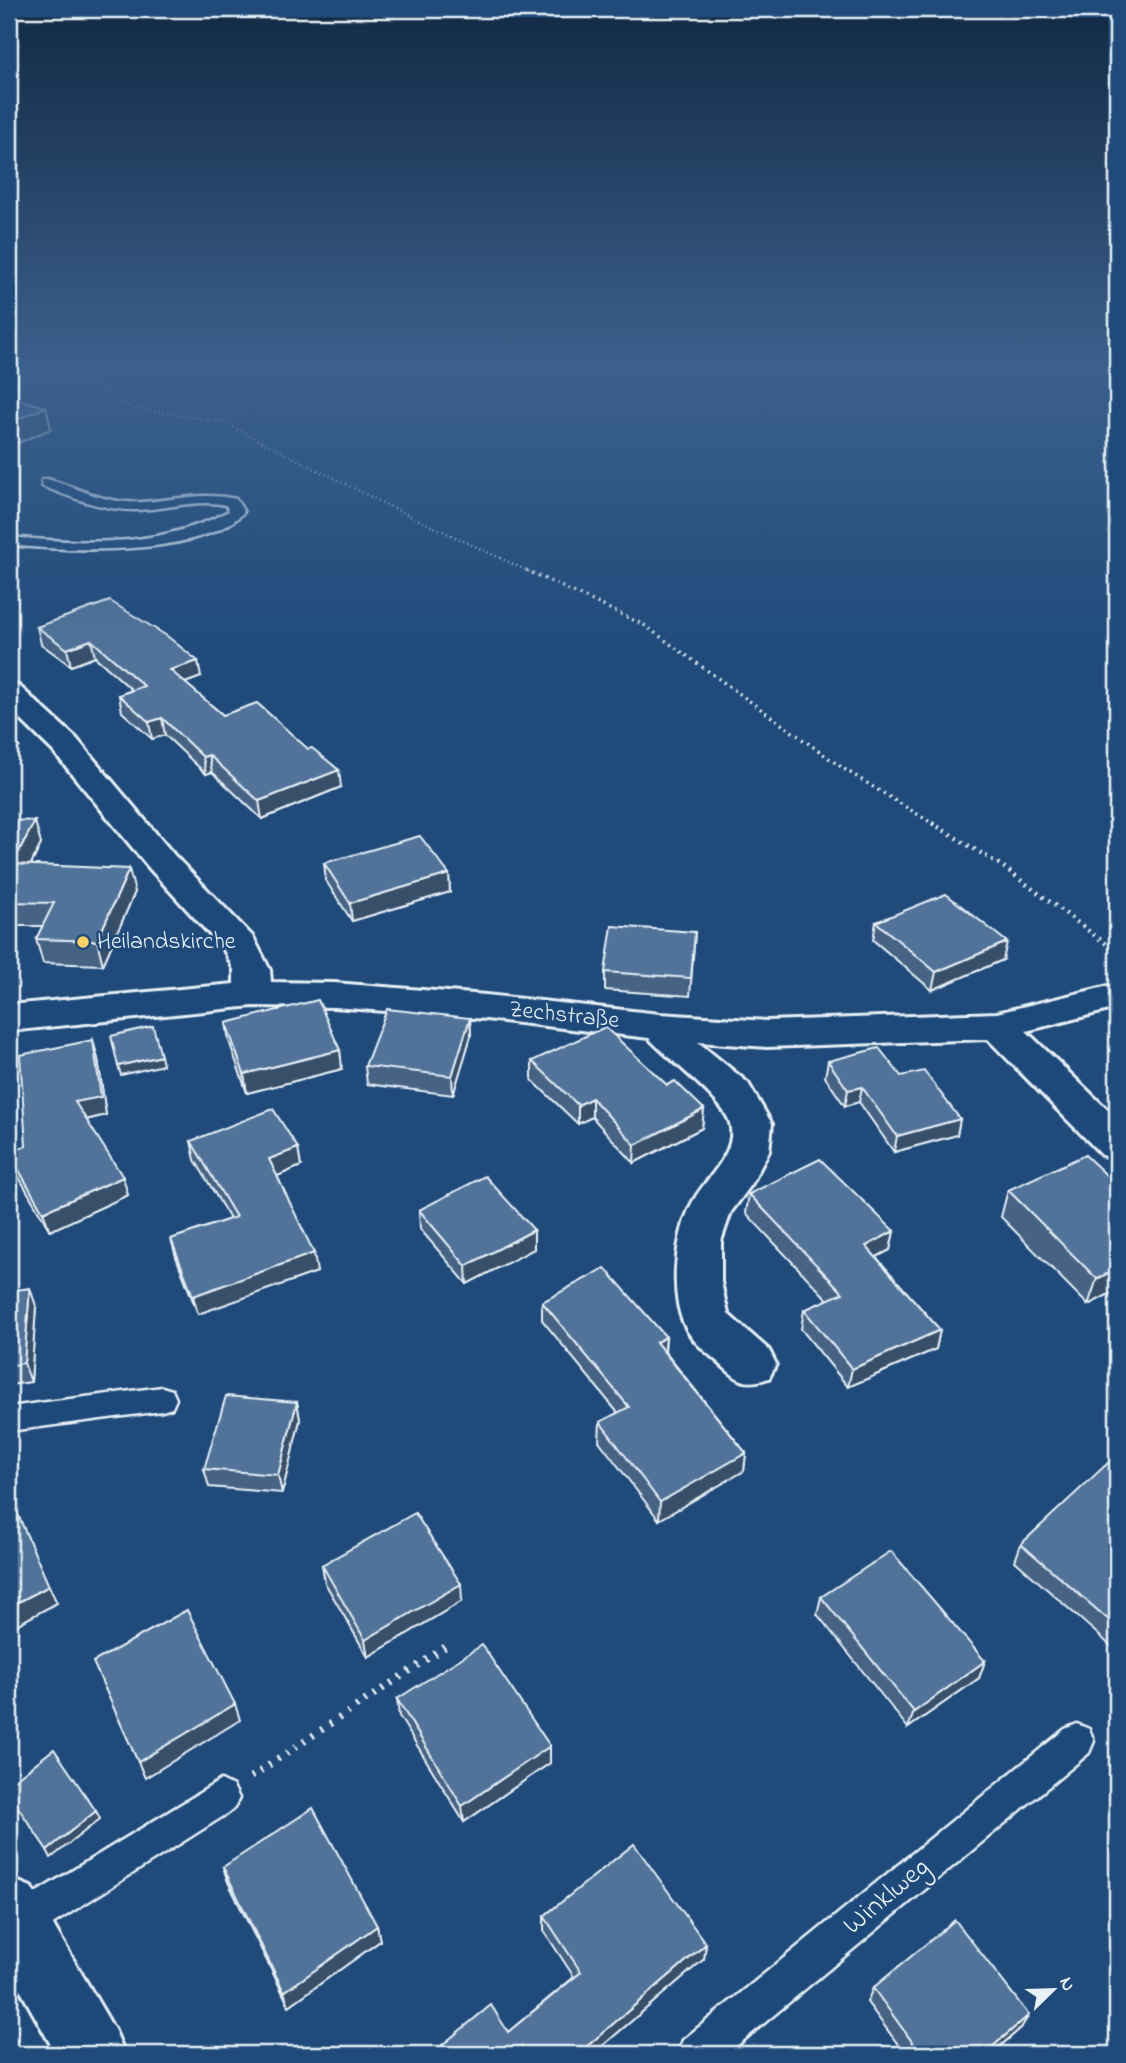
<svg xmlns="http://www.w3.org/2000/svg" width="1126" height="2063" viewBox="0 0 1126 2063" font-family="'Indie Flower',sans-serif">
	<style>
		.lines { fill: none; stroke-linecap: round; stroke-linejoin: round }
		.service-casing { stroke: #e8f1f8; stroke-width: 5 }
		.minor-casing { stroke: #e8f1f8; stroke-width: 6 }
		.path-far3 { stroke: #e8f1f8; stroke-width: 2.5; stroke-dasharray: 1 3.5; stroke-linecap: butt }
		.path-far2 { stroke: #e8f1f8; stroke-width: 3.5; stroke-dasharray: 2 4.5; stroke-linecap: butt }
		.path-far1 { stroke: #e8f1f8; stroke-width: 4.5; stroke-dasharray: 2 5; stroke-linecap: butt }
		.path { stroke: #e8f1f8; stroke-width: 7; stroke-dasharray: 2.5 8; stroke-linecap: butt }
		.service { fill: #1f4a7a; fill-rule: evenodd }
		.minor { fill: #1f4a7a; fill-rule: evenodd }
		.wall { fill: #466384; stroke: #e8f1f8; stroke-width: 2 }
		.shaded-wall { fill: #39506b; stroke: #e8f1f8; stroke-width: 2 }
		.building { fill: #517399; stroke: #e8f1f8; stroke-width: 2 }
		.poi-dot { fill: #ffd166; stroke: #1f4a7a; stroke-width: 2.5 }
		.labels { text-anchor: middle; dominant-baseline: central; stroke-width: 5; stroke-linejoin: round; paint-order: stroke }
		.poi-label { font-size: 24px; fill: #e8f1f8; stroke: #1f4a7a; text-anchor: start }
		.street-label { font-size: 24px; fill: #e8f1f8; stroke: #1f4a7a }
		.near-street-label { font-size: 28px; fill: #e8f1f8; stroke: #1f4a7a }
	</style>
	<rect width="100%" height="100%" fill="#1f4a7a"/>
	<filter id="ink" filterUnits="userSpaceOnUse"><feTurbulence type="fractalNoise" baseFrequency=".0143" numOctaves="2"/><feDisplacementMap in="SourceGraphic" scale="14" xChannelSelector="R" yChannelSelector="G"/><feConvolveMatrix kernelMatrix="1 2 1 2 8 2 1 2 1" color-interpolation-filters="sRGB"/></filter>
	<g filter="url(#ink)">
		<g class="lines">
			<g class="service-casing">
				<g id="service">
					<path d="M 47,479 C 74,486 98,500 126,502 C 164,504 198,490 236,499 L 244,512 C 201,558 67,551 9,545 L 9,537 C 87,544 158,548 229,511 L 226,505 C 196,499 168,509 138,510 C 104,511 73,498 42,486 L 42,480 Z"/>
					<path d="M 162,1387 L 172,1390 L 176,1399 L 172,1408 L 162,1411 L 9,1431 L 9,1407 Z"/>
					<path d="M 1077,1724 L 1089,1729 L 1094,1741 L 1089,1753 L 727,2054 L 677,2054 L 683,2040 L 1065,1729 Z"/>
					<path d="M 221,1780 L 233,1786 L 239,1798 L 233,1810 L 32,1937 L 19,1943 L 9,1938 L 9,1909 Z"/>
				</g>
			</g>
			<g class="minor-casing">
				<g id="minor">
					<path d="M 9,683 L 19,686 L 76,738 L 174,855 L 253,937 L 270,970 L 271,982 L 334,983 L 486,995 L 660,1014 L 767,1021 L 997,1013 L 1117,984 L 1117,1008 L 1026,1031 L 1117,1119 L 1117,1159 L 1102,1155 L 988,1039 L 767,1047 L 698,1042 L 748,1083 L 772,1124 L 769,1151 L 751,1185 L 731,1212 L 721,1241 L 721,1282 L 728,1314 L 769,1350 L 776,1364 L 769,1378 C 743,1387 737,1379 718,1362 C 709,1354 698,1346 691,1336 C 666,1304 675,1230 695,1198 C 708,1176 738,1152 730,1123 C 723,1099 668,1059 649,1038 L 486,1019 L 334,1007 L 253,1006 L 9,1031 L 9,1005 L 234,984 L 234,970 L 224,950 L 150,869 L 54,752 L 9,708 Z"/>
					<path d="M 9,1878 L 31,1887 L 115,2031 L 125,2054 L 56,2054 L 9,1970 Z"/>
				</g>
			</g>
			<path class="path-far3" d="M 9,373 L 91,384 L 108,391 L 132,408 L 223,422 L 389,506 L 530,572"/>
			<g class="path-far2">
				<path d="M 526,570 L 644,625 L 844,769 L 935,825"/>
				<path d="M 9,765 L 20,745"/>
			</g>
			<path class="path-far1" d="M 932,823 L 1002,866 L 1117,952"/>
			<path class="path" d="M 251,1777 L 448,1645"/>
			<use href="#service" class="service"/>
			<use href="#minor" class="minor"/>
		</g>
		<g class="wall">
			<path d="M 110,601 L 201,677 L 185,683 L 223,715 L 341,787 L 262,819 L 212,772 L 206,774 L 165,735 L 152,739 L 122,712 L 119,695 L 132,690 L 95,657 L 71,666 L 41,644 L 37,627 Z"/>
			<path d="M 9,820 L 41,844 L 31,865 L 135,892 L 103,965 L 43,963 L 36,939 L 43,926 L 9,926 Z"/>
			<path d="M 324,863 L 449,874 L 450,892 L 352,921 L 326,881 Z"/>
			<path d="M 876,922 L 1003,960 L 932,990 L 873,940 Z"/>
			<path d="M 695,932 L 690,996 L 605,990 L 605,972 Z"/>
			<path d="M 470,1018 L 471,1036 L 453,1095 L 367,1084 L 365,1066 Z"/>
			<path d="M 226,1023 L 340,1050 L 342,1069 L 247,1093 L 229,1041 Z"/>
			<path d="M 98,1059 L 106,1115 L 86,1120 L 128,1195 L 50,1231 L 16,1172 L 9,1153 L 26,1146 Z"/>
			<path d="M 532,1061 L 667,1085 L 704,1109 L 702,1128 L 634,1163 L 592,1117 L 578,1124 L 532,1080 Z"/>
			<path d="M 828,1061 L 901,1076 L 960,1119 L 957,1135 L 894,1152 L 859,1102 L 845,1106 L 825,1077 Z"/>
			<path d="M 191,1141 L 301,1166 L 277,1176 L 317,1272 L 198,1314 L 176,1257 L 171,1239 L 230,1219 L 195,1160 Z"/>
			<path d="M 1117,1185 L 1117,1290 L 1088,1305 L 1001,1217 L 1008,1190 Z"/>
			<path d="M 749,1194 L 894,1231 L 890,1250 L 876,1257 L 940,1330 L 936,1349 L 848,1387 L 801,1329 L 804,1310 L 828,1300 L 746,1213 Z"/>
			<path d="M 419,1210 L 534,1249 L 467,1284 L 420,1229 Z"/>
			<path d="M 9,1291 L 36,1306 L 31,1382 L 9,1385 Z"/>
			<path d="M 542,1302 L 666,1337 L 665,1352 L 746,1453 L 744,1471 L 659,1520 L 599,1441 L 600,1422 L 618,1413 L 542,1320 Z"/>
			<path d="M 297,1402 L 300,1420 L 282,1493 L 209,1487 L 204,1469 Z"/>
			<path d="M 1117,1467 L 1117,1642 L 1112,1647 L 1015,1561 L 1021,1544 Z"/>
			<path d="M 322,1565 L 462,1601 L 368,1657 L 325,1583 Z"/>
			<path d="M 821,1597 L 985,1661 L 979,1678 L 908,1728 L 817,1614 Z"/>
			<path d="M 397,1699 L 550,1746 L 550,1763 L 464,1822 L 399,1716 Z"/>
			<path d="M 223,1867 L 377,1926 L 380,1941 L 289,2006 L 228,1882 Z"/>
			<path d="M 544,1916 L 706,1944 L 704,1959 L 593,2054 L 431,2054 L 508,2032 L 574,1977 L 544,1931 Z"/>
			<path d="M 873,1988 L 1021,2028 L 991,2054 L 905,2054 L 867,2002 Z"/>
		</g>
		<g class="shaded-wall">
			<path d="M 46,407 L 51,429 L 9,447 L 9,423 Z"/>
			<path d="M 91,640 L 95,657 L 71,666 L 67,649 Z"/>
			<path d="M 198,661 L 201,677 L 174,687 L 170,670 Z"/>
			<path d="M 162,718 L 165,735 L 152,739 L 149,722 Z"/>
			<path d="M 209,755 L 212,772 L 206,774 L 203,757 Z"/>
			<path d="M 339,770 L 341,787 L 262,819 L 259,801 Z"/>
			<path d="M 35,821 L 41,844 L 19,888 L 12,864 Z"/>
			<path d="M 129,869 L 135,892 L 103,965 L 97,941 Z"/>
			<path d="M 449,874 L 450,892 L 352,921 L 350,903 Z"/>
			<path d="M 1007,942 L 1003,960 L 932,990 L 936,972 Z"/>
			<path d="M 470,1018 L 471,1036 L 453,1095 L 452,1076 Z"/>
			<path d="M 93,1040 L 98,1059 L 106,1115 L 81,1121 L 75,1102 Z"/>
			<path d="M 340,1050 L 342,1069 L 247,1093 L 244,1074 Z"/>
			<path d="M 161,1056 L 163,1065 L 121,1075 L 118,1066 Z"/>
			<path d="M 862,1087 L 859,1102 L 845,1106 L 848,1090 Z"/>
			<path d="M 592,1098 L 592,1117 L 578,1124 L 578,1105 Z"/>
			<path d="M 704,1109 L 702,1128 L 634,1163 L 635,1145 Z"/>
			<path d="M 960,1119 L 957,1135 L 894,1152 L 897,1136 Z"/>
			<path d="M 298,1148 L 301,1166 L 273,1178 L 269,1159 Z"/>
			<path d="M 123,1177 L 128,1195 L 50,1231 L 43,1212 Z"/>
			<path d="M 534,1230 L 534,1249 L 467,1284 L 466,1266 Z"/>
			<path d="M 894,1231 L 890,1250 L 863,1264 L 866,1246 Z"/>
			<path d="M 314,1253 L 317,1272 L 198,1314 L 193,1296 Z"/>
			<path d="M 1117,1268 L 1117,1290 L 1088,1305 L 1097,1279 Z"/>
			<path d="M 30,1288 L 36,1306 L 31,1382 L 24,1363 Z"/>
			<path d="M 940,1330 L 936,1349 L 848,1387 L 852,1369 Z"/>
			<path d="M 666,1337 L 664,1356 L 656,1342 Z"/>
			<path d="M 297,1402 L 300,1420 L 282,1493 L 278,1475 Z"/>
			<path d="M 746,1453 L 744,1471 L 659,1520 L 660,1502 Z"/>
			<path d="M 461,1584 L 462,1601 L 368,1657 L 365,1640 Z"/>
			<path d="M 49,1586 L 57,1603 L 9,1629 L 9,1607 Z"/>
			<path d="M 985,1661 L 979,1678 L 908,1728 L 914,1712 Z"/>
			<path d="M 235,1704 L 240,1720 L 145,1778 L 138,1762 Z"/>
			<path d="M 550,1746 L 550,1763 L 464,1822 L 462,1806 Z"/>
			<path d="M 96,1811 L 100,1819 L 51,1858 L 47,1850 Z"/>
			<path d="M 377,1926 L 380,1941 L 289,2006 L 284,1992 Z"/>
			<path d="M 706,1944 L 704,1959 L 593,2054 L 578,2054 Z"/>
			<path d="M 1029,2015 L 1021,2028 L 991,2054 L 984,2054 Z"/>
			<path d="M 9,2025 L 23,2054 L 20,2054 L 9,2032 Z"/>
		</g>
		<g class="building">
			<path d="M 9,397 L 46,407 L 9,423 Z"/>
			<path d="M 110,601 L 167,636 L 198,661 L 170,670 L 223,715 L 257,703 L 308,749 L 312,748 L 339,770 L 259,801 L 209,755 L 203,757 L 162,718 L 149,722 L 119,695 L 144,686 L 91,640 L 67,649 L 37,627 Z"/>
			<path d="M 9,820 L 35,821 L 12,864 L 129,869 L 97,941 L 36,939 L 54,903 L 9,902 Z"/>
			<path d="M 420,836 L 449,874 L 350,903 L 324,863 Z"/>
			<path d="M 946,894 L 1007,942 L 936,972 L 876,922 Z"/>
			<path d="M 612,926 L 695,932 L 691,978 L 605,972 Z"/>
			<path d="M 318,1000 L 340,1050 L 244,1074 L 226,1023 Z"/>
			<path d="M 387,1009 L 470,1018 L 452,1076 L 365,1066 Z"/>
			<path d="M 153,1026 L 161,1056 L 118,1066 L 111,1036 Z"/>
			<path d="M 605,1027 L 667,1085 L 675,1081 L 704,1109 L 635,1145 L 592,1098 L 578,1105 L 532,1061 Z"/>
			<path d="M 93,1040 L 101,1097 L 75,1102 L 123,1177 L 43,1212 L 9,1153 L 26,1146 L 20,1055 Z"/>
			<path d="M 879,1048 L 901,1076 L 924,1071 L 960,1119 L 897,1136 L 862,1087 L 848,1090 L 828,1061 Z"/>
			<path d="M 273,1109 L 298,1148 L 269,1159 L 314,1253 L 193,1296 L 171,1239 L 236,1217 L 191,1141 Z"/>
			<path d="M 1085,1155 L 1117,1185 L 1117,1268 L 1097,1279 L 1008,1190 Z"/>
			<path d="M 820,1159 L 894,1231 L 866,1246 L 940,1330 L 852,1369 L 804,1310 L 843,1293 L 749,1194 Z"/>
			<path d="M 485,1176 L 534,1230 L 466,1266 L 419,1210 Z"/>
			<path d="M 605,1268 L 666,1337 L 656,1342 L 746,1453 L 660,1502 L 600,1422 L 629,1407 L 542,1302 Z"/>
			<path d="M 30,1288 L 24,1363 L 9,1366 L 9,1291 Z"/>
			<path d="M 226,1396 L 297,1402 L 278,1475 L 204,1469 Z"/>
			<path d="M 1110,1461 L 1117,1467 L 1117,1627 L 1021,1544 Z"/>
			<path d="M 9,1494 L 49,1586 L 9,1607 Z"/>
			<path d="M 415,1513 L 461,1584 L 365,1640 L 322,1565 Z"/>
			<path d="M 891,1551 L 985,1661 L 914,1712 L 821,1597 Z"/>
			<path d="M 187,1610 L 235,1704 L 138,1762 L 93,1662 Z"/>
			<path d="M 482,1645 L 550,1746 L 462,1806 L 397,1699 Z"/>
			<path d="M 54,1749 L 96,1811 L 47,1850 L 9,1794 L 9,1784 Z"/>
			<path d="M 313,1808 L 377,1926 L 284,1992 L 223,1867 Z"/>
			<path d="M 634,1844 L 706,1944 L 578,2054 L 431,2054 L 491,2005 L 508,2032 L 581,1972 L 544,1916 Z"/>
			<path d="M 955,1920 L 1029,2015 L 984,2054 L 921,2054 L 873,1988 Z"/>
			<path d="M 9,2032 L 20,2054 L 9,2054 Z"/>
		</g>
	</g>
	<linearGradient id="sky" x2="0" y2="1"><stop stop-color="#112943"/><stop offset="0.56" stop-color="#3c608d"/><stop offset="1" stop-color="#3c608d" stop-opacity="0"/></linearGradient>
	<rect width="1126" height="660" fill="url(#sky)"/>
	<circle class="poi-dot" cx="83" cy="942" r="7"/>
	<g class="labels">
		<g class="poi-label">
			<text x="97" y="942">Heilandskirche</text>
		</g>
		<g class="street-label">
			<text transform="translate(564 1016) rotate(6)">Zechstraße</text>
		</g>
		<g class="near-street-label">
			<text transform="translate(887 1897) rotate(-40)">Winklweg</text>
		</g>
	</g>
	<rect width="1126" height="2063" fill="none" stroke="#1f4a7a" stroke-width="35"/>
	<rect x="18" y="18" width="1091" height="2028" fill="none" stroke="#e8f1f8" stroke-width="2.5" filter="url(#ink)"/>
	<g transform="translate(1053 1990) rotate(67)" stroke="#1f4a7a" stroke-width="5" paint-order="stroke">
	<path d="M0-5L12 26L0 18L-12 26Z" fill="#e8f1f8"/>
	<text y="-10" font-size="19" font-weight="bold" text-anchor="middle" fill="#e8f1f8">N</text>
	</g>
</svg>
